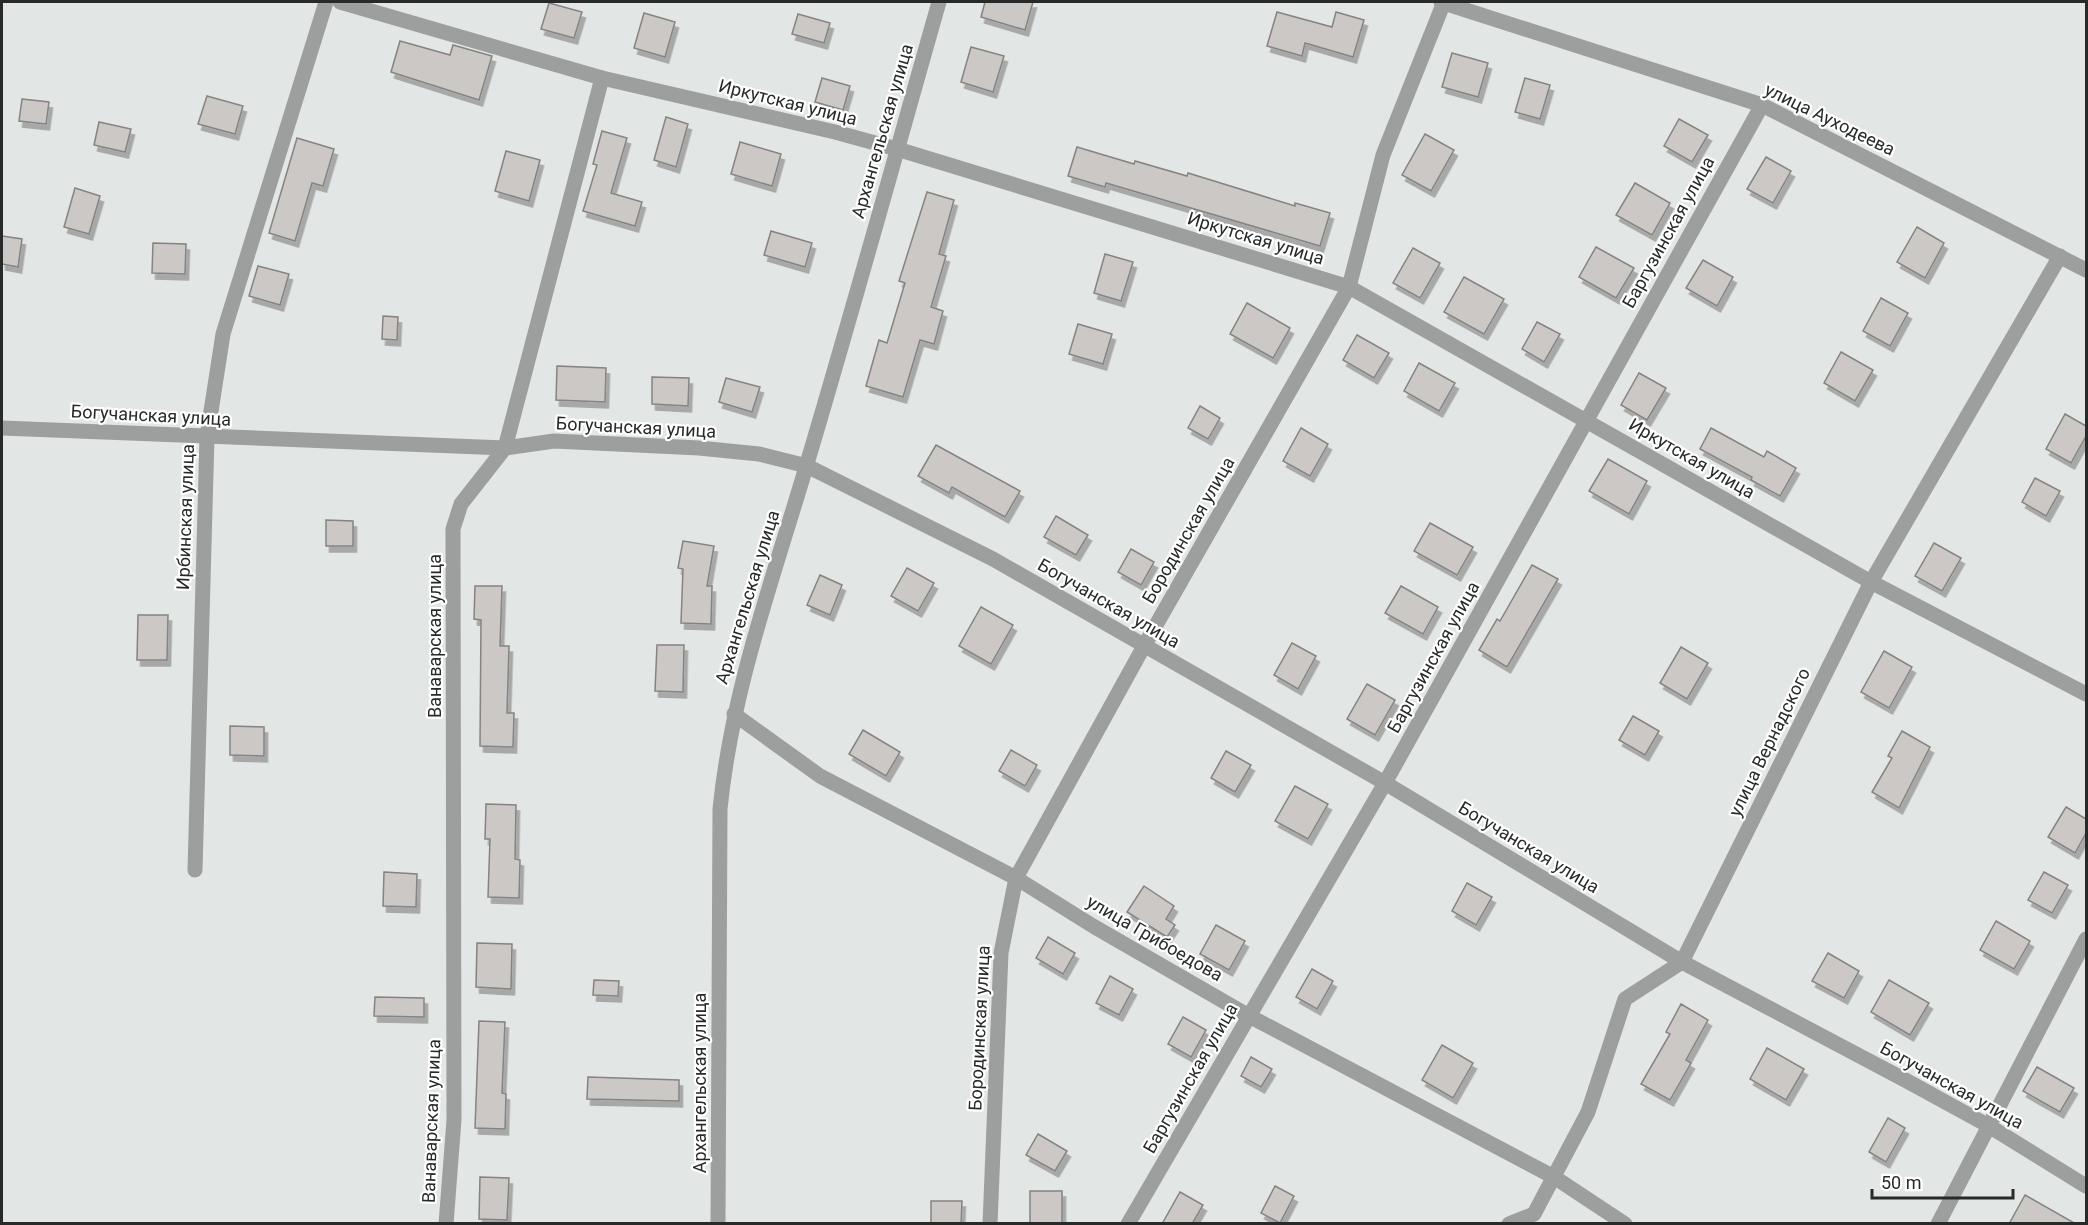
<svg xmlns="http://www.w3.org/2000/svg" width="2088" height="1225" viewBox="0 0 2088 1225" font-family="Roboto,sans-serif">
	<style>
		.building { fill: #ccc8c6; stroke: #868381; stroke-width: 1.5; filter: url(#shadow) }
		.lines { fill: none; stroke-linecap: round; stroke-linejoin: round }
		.street { stroke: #9d9f9e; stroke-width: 15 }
		.labels { text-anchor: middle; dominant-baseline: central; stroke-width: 4.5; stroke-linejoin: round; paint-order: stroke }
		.street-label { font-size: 18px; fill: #282929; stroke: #fff }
	</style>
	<defs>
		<filter id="shadow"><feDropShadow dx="3.5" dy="6" stdDeviation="0" flood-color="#0004"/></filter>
	</defs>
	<rect width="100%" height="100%" fill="#e2e6e4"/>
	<g class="building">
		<path d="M 985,2 L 1033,2 L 1025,30 L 981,17 Z"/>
		<path d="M 549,3 L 582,12 L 574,38 L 541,29 Z"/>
		<path d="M 1277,12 L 1332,27 L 1336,12 L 1364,20 L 1353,57 L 1305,43 L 1302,56 L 1267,46 Z"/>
		<path d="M 644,13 L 675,22 L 665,57 L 634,48 Z"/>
		<path d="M 798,14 L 830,23 L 824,43 L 792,34 Z"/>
		<path d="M 400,41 L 450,55 L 453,45 L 492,56 L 479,100 L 391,72 Z"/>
		<path d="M 971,47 L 1004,56 L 993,92 L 961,82 Z"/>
		<path d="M 1452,53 L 1488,63 L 1478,97 L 1442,87 Z"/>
		<path d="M 822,78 L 850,86 L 843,110 L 815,102 Z"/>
		<path d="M 1525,78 L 1550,85 L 1540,119 L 1515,112 Z"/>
		<path d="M 207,96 L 243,106 L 235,134 L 198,124 Z"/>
		<path d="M 22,99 L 49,102 L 46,124 L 19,121 Z"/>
		<path d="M 666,117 L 688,124 L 676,167 L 654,160 Z"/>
		<path d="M 1679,119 L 1708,135 L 1692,162 L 1664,146 Z"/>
		<path d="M 99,122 L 131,129 L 125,152 L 94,145 Z"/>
		<path d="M 602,131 L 627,138 L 611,193 L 642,202 L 635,226 L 583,211 L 597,165 L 593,164 Z"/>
		<path d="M 1425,134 L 1454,150 L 1431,191 L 1402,175 Z"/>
		<path d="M 297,138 L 334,149 L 323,186 L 312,183 L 295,241 L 269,233 Z"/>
		<path d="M 740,142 L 781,154 L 772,186 L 731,174 Z"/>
		<path d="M 1077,147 L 1134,164 L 1135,161 L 1187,176 L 1188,173 L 1295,206 L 1295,203 L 1330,213 L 1320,246 L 1106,183 L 1105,187 L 1068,176 Z"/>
		<path d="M 506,151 L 540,160 L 529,201 L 495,191 Z"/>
		<path d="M 1766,157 L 1791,171 L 1773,203 L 1747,189 Z"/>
		<path d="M 1635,183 L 1670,203 L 1652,235 L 1616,215 Z"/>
		<path d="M 75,188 L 100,196 L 89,234 L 64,227 Z"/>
		<path d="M 927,192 L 954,200 L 939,254 L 946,256 L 931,307 L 943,311 L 934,344 L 920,340 L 903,397 L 866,386 L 879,340 L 887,343 L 905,283 L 899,281 Z"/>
		<path d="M 1917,227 L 1944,243 L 1925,278 L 1897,262 Z"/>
		<path d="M 771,231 L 812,243 L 805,267 L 764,255 Z"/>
		<path d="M 2,236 L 22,239 L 18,267 L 2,264 Z"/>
		<path d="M 153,243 L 186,244 L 185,274 L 152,273 Z"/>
		<path d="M 1596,247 L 1634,268 L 1616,298 L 1579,277 Z"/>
		<path d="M 1413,248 L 1440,263 L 1420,298 L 1393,283 Z"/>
		<path d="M 1105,254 L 1133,262 L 1121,301 L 1094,293 Z"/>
		<path d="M 1703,260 L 1733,277 L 1717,306 L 1686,288 Z"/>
		<path d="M 258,266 L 289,274 L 280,305 L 249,296 Z"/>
		<path d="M 1464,277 L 1504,299 L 1484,334 L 1444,312 Z"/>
		<path d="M 1881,298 L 1908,313 L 1890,346 L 1863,331 Z"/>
		<path d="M 1247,303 L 1290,328 L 1273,358 L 1230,334 Z"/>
		<path d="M 383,316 L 398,317 L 397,340 L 382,339 Z"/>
		<path d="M 1537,322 L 1560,334 L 1544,362 L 1522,349 Z"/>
		<path d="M 1078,324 L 1112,334 L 1103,364 L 1069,354 Z"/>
		<path d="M 1357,335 L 1389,353 L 1374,378 L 1343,360 Z"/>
		<path d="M 1841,352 L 1873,370 L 1855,401 L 1824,383 Z"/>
		<path d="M 1419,363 L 1455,383 L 1439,411 L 1404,391 Z"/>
		<path d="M 557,366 L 606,368 L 605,402 L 556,400 Z"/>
		<path d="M 1639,373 L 1666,388 L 1647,420 L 1621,405 Z"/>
		<path d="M 652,377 L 689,378 L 688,406 L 652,404 Z"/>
		<path d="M 726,378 L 760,387 L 752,412 L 719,402 Z"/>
		<path d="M 1200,406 L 1220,418 L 1208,439 L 1188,428 Z"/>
		<path d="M 2065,414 L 2086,426 L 2086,436 L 2071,463 L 2046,449 Z"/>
		<path d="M 1301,428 L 1328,444 L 1310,476 L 1283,461 Z"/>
		<path d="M 1711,428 L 1764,457 L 1767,451 L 1796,468 L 1780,496 L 1751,480 L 1752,477 L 1700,449 Z"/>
		<path d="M 936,445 L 1020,491 L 1005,517 L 952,487 L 949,493 L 918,476 Z"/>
		<path d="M 1608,459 L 1647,481 L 1629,514 L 1589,491 Z"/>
		<path d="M 2035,478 L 2060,491 L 2046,516 L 2022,502 Z"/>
		<path d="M 1056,516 L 1088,535 L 1076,555 L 1044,537 Z"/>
		<path d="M 326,520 L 353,521 L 353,546 L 326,546 Z"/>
		<path d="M 1430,523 L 1473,547 L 1457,575 L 1414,551 Z"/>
		<path d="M 683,541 L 714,546 L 707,586 L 712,586 L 711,624 L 681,623 L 683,569 L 678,568 Z"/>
		<path d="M 1934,543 L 1961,558 L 1942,591 L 1915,576 Z"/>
		<path d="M 1131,549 L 1154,562 L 1141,585 L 1118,572 Z"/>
		<path d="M 1532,565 L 1558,579 L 1507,667 L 1479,650 L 1497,619 L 1500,621 Z"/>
		<path d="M 907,568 L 934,583 L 918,611 L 891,596 Z"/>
		<path d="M 820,575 L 842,585 L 830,615 L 807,605 Z"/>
		<path d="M 475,586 L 502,586 L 500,646 L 509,646 L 507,713 L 514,713 L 513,747 L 480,746 L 481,620 L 474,619 Z"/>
		<path d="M 1401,586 L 1438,607 L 1423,634 L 1385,613 Z"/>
		<path d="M 981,607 L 1013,625 L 991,664 L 959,646 Z"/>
		<path d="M 138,615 L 168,615 L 167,660 L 137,660 Z"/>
		<path d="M 1292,643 L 1316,656 L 1298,689 L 1274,675 Z"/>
		<path d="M 657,645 L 684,645 L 683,692 L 655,691 Z"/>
		<path d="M 1681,647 L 1708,663 L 1687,699 L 1660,683 Z"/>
		<path d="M 1884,651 L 1912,667 L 1889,708 L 1861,692 Z"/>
		<path d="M 1367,684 L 1395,700 L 1375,735 L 1347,719 Z"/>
		<path d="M 1633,716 L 1659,731 L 1645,755 L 1619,740 Z"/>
		<path d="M 230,726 L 264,727 L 264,756 L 230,755 Z"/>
		<path d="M 863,730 L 900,752 L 886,776 L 849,754 Z"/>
		<path d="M 1902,731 L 1930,747 L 1899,808 L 1872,792 L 1892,758 L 1888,756 Z"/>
		<path d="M 1011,750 L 1037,765 L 1025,786 L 999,771 Z"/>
		<path d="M 1226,751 L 1251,765 L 1235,792 L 1211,778 Z"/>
		<path d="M 1295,786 L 1328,804 L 1308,839 L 1275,821 Z"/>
		<path d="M 486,804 L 516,805 L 515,859 L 520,860 L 519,898 L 488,897 L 490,839 L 485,839 Z"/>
		<path d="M 2066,807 L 2086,819 L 2086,833 L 2075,853 L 2048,837 Z"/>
		<path d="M 384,872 L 417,874 L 416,907 L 383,906 Z"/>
		<path d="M 2044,872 L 2068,885 L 2052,913 L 2028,900 Z"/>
		<path d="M 1467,883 L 1492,897 L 1476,925 L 1452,911 Z"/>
		<path d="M 1144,886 L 1174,906 L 1166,919 L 1175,925 L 1167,937 L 1127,912 Z"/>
		<path d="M 1996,921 L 2030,941 L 2014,969 L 1980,950 Z"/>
		<path d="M 1216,925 L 1245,941 L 1229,970 L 1200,954 Z"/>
		<path d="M 1048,937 L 1075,953 L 1063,974 L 1036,958 Z"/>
		<path d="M 477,943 L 512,944 L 511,989 L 476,987 Z"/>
		<path d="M 1828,953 L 1859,971 L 1844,998 L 1812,981 Z"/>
		<path d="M 1312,969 L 1333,981 L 1317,1009 L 1296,997 Z"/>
		<path d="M 1110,976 L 1133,989 L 1119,1015 L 1096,1003 Z"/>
		<path d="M 594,980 L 619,981 L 618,996 L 593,995 Z"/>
		<path d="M 1889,980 L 1929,1003 L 1910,1035 L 1871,1012 Z"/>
		<path d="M 375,997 L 424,998 L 424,1017 L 374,1016 Z"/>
		<path d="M 1681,1004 L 1708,1020 L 1686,1060 L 1691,1063 L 1670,1100 L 1641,1084 L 1670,1034 L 1666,1032 Z"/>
		<path d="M 1183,1017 L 1206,1030 L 1191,1057 L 1168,1044 Z"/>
		<path d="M 479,1021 L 505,1022 L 502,1093 L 506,1094 L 505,1129 L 475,1128 Z"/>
		<path d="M 1442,1045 L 1473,1063 L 1453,1098 L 1422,1080 Z"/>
		<path d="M 1767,1048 L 1804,1069 L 1786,1100 L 1750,1079 Z"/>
		<path d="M 1251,1057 L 1272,1069 L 1261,1087 L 1241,1076 Z"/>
		<path d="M 2037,1067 L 2074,1088 L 2060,1112 L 2023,1091 Z"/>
		<path d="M 588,1077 L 679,1080 L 679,1101 L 587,1099 Z"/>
		<path d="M 1888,1118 L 1905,1128 L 1886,1162 L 1869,1152 Z"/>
		<path d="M 1038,1134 L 1067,1151 L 1055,1171 L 1026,1155 Z"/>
		<path d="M 480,1177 L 509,1178 L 507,1220 L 479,1219 Z"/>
		<path d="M 1275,1186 L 1294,1196 L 1280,1223 L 1261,1213 Z"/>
		<rect x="1030" y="1191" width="32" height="33"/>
		<path d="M 1180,1192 L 1203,1205 L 1192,1224 L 1162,1224 Z"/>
		<path d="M 2025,1195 L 2076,1224 L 2009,1224 Z"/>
		<path d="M 931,1201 L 962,1201 L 961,1224 L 931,1224 Z"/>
	</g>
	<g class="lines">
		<g class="street">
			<path d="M 340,2 L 602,78 L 835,132 L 897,149 L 1349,287 L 1871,582 L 2086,694"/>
			<path d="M 1441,2 L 1762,105 L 2086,270"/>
			<path d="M 2,428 L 505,448 L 554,441 L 699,448 L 759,454 L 807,466 L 993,559 L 1385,783 L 1682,962 L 1907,1081 L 1989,1126 L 2086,1186"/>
			<path d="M 734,714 L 820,776 L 1016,878 L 1093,926 L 1249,1016 L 1554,1177 L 1625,1224"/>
			<path d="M 195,870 L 207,437 L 223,334 L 326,2"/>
			<path d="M 446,1224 L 454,1120 L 453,529 L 461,504 L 505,448 L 602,78"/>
			<path d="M 718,1224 L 720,809 C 732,690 772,582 806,467 C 852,313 895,157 939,2"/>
			<path d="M 990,1224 L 1001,953 L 1016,878 L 1144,646 L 1349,287 L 1383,155 L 1444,2"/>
			<path d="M 1128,1224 L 1385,783 L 1762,105"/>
			<path d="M 1509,1224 L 1534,1214 L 1588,1112 L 1625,999 L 1682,962 L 1871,582 L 2060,256"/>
			<path d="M 1938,1224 L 2086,939"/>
		</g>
	</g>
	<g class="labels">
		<g class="street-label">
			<text transform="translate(788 102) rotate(14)">Иркутская улица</text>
			<text transform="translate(1830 119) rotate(26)">улица Ауходеева</text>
			<text transform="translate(882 131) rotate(-74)">Архангельская улица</text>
			<text transform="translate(1668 232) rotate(-61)">Баргузинская улица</text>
			<text transform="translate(1256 238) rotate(17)">Иркутская улица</text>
			<text transform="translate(151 415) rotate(3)">Богучанская улица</text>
			<text transform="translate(636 427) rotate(3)">Богучанская улица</text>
			<text transform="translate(1692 458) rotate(30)">Иркутская улица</text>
			<text transform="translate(185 517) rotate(-88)">Ирбинская улица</text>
			<text transform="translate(1188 530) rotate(-60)">Бородинская улица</text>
			<text transform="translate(747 597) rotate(-73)">Архангельская улица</text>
			<text transform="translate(1109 603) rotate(30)">Богучанская улица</text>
			<text transform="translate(434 636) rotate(-90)">Ванаварская улица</text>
			<text transform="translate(1433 657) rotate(-61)">Баргузинская улица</text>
			<text transform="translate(1769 742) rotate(-64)">улица Вернадского</text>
			<text transform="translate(1529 847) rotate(31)">Богучанская улица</text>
			<text transform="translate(1155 938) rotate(30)">улица Грибоедова</text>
			<text transform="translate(979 1028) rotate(-87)">Бородинская улица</text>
			<text transform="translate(1190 1078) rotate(-60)">Баргузинская улица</text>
			<text transform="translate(699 1083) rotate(-90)">Архангельская улица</text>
			<text transform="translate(1952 1085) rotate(29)">Богучанская улица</text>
			<text transform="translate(431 1121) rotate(-88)">Ванаварская улица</text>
		</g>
	</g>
	<rect width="2088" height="1225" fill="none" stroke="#282929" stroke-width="6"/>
	<path d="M1872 1189v9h141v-9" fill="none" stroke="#282929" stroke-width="3"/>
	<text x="1881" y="1189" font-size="18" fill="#282929" stroke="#ffffff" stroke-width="4.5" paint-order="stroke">50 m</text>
</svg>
